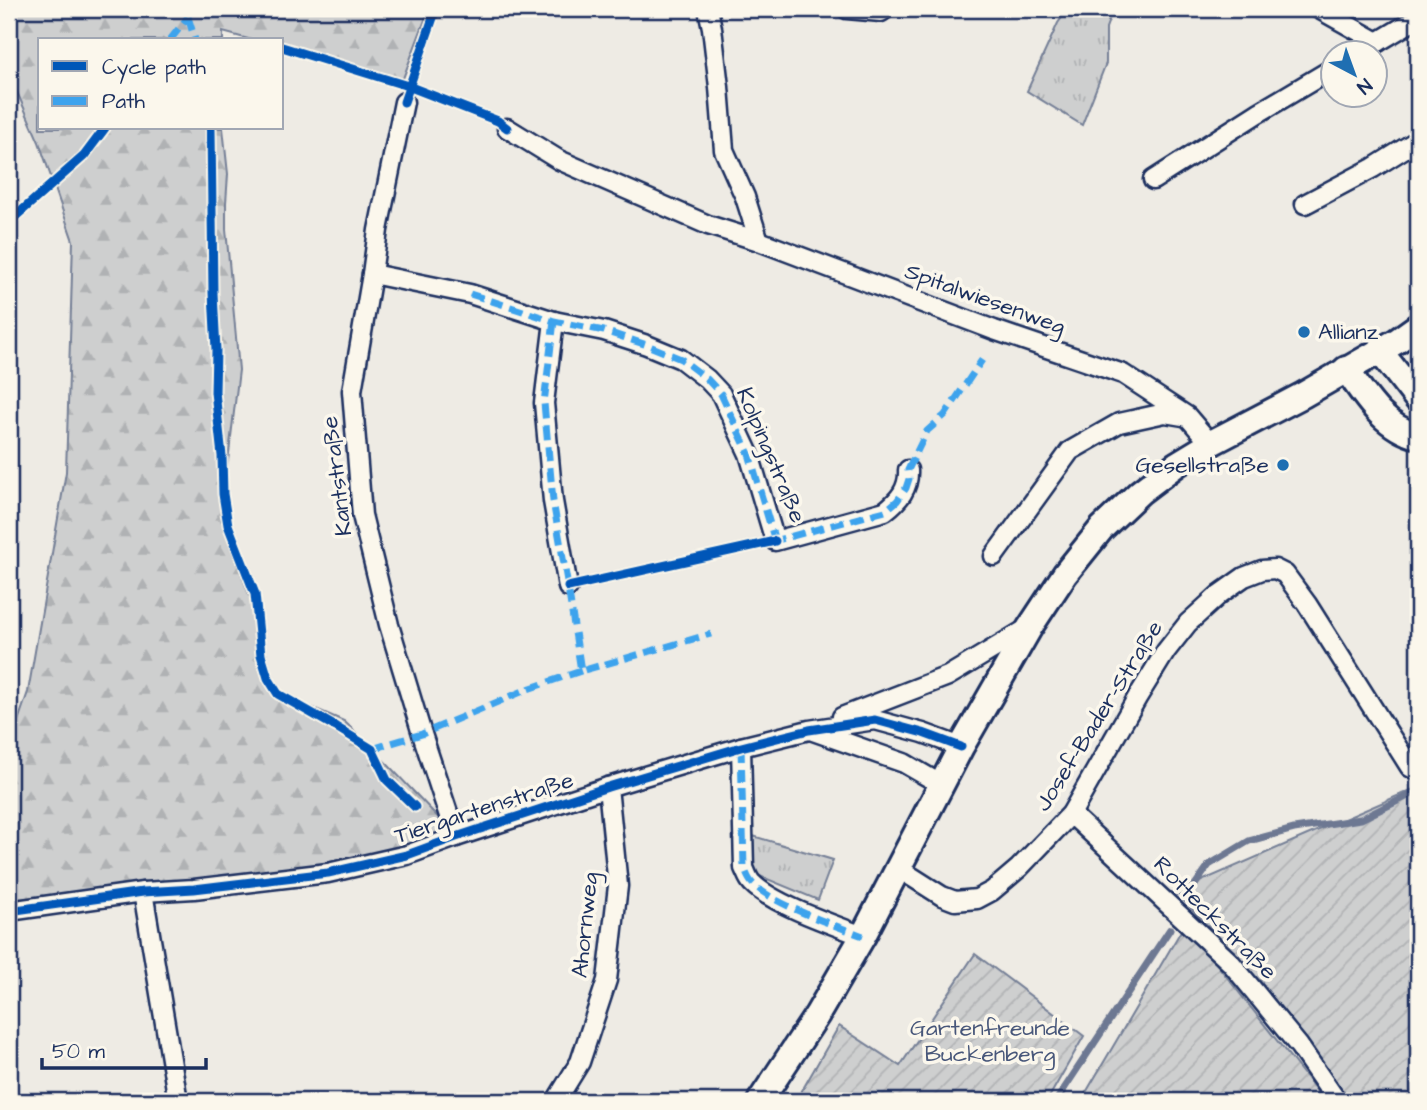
<svg xmlns="http://www.w3.org/2000/svg" width="1427" height="1110" viewBox="0 0 1427 1110" font-family="'Architects Daughter',sans-serif">
	<style>
		.forest { fill: url(#forest-firs); stroke: #747f96; stroke-width: 2 }
		.park { fill: url(#park-tufts); stroke: #747f96; stroke-width: 2 }
		.garden { fill: url(#garden-furrows); stroke: #747f96; stroke-width: 2 }
		.lines { fill: none; stroke-linecap: round; stroke-linejoin: round }
		.stream { stroke: #6d7892; stroke-width: 7 }
		.street-casing { stroke: #1b2f5e; stroke-width: 23 }
		.secondary-casing { stroke: #1b2f5e; stroke-width: 30 }
		.street { stroke: #fbf7ec; stroke-width: 18 }
		.secondary { stroke: #fbf7ec; stroke-width: 24 }
		.quiet { stroke: #3da3ed; stroke-width: 7; stroke-dasharray: 14 7; stroke-linecap: butt }
		.cycleway-casing { stroke: #fbf7ec; stroke-width: 13 }
		.cycleway { stroke: #0057b8; stroke-width: 9 }
		.poi-dot { fill: #1f6fb2; stroke: #fbf7ec; stroke-width: 2.5 }
		.labels { text-anchor: middle; dominant-baseline: central; stroke-width: 7; stroke-linejoin: round; paint-order: stroke }
		.street-label { font-size: 23px; fill: #1b2f5e; stroke: #fbf7ec }
		.poi-label { font-size: 23px; fill: #1b2f5e; stroke: #fbf7ec; text-anchor: start }
		.park-label { font-size: 23px; fill: #48577a; stroke: #fbf7ec }
	</style>
	<defs>
		<pattern id="forest-firs" width="22" height="20" patternUnits="userSpaceOnUse" patternTransform="scale(1.75)"><rect width="22" height="20" fill="#cecfcf"/><path d="M5 1l3.5 6h-7zM16 11l3.5 6h-7z" fill="#b0b2b4"/></pattern>
		<pattern id="park-tufts" width="24" height="20" patternUnits="userSpaceOnUse" patternTransform="scale(1.75)"><rect width="24" height="20" fill="#cecfcf"/><path d="M3 7l-1-3M5 7V3M7 7l1-3M15 17l-1-3M17 17v-4M19 17l1-3" fill="none" stroke="#b0b2b4"/></pattern>
		<pattern id="garden-furrows" width="10" height="10" patternUnits="userSpaceOnUse" patternTransform="scale(1.75)"><rect width="10" height="10" fill="#cecfcf"/><path d="M-1 1l2-2M0 10L10 0M9 11l2-2" fill="none" stroke="#b0b2b4"/></pattern>
	</defs>
	<rect width="100%" height="100%" fill="#eeebe4"/>
	<filter id="ink" filterUnits="userSpaceOnUse"><feTurbulence type="fractalNoise" baseFrequency=".0143" numOctaves="2"/><feDisplacementMap in="SourceGraphic" scale="14" xChannelSelector="R" yChannelSelector="G"/><feConvolveMatrix kernelMatrix="1 2 1 2 8 2 1 2 1" color-interpolation-filters="sRGB"/></filter>
	<g filter="url(#ink)">
		<path class="forest" d="M 9,9 L 429,9 L 402,81 L 282,48 L 282,40 L 252,40 L 223,32 L 223,40 L 40,40 L 40,128 L 223,128 L 228,174 L 226,203 L 226,229 L 239,370 L 221,520 L 252,603 L 277,692 L 344,721 L 372,748 L 456,836 L 324,867 L 9,900 L 9,747 L 28,692 L 66,472 L 73,241 L 39,142 L 9,74 Z"/>
		<g class="park">
			<path d="M 1068,9 L 1113,9 L 1106,28 L 1106,63 L 1082,125 L 1027,91 L 1058,23 Z"/>
			<path d="M 753,836 L 833,860 L 818,900 L 755,874 L 751,869 Z"/>
		</g>
		<g class="garden">
			<path d="M 1418,787 L 1418,1101 L 1347,1101 L 1263,984 L 1176,892 Z"/>
			<path d="M 1185,924 L 1316,1090 L 1322,1101 L 1081,1101 Z"/>
			<path d="M 975,954 L 1084,1036 L 1047,1101 L 796,1101 L 839,1026 L 900,1066 Z"/>
		</g>
		<g class="lines">
			<g class="stream">
				<path d="M 1185,899 L 1209,865 L 1249,841 L 1294,829 L 1361,819 L 1418,791"/>
				<path d="M 1056,1101 L 1170,929"/>
			</g>
			<g class="street-casing">
				<g id="street">
					<path d="M 708,9 L 712,28 L 719,87 L 724,150 L 745,197 L 759,241"/>
					<path d="M 847,9 L 881,12 L 885,9"/>
					<path d="M 1319,9 L 1378,42"/>
					<path d="M 1361,52 L 1418,18"/>
					<path d="M 404,102 L 378,230 L 372,274 L 352,391 L 362,515 L 389,625 L 422,734 L 456,837"/>
					<path d="M 507,128 L 559,160 L 708,225 L 759,241 L 994,330 L 1123,374 L 1187,416 L 1210,443"/>
					<path d="M 1153,180 L 1258,113 L 1332,69"/>
					<path d="M 1305,204 L 1373,168 L 1418,140"/>
					<path d="M 372,274 L 470,294 L 554,321 L 604,331 L 647,345 L 681,359 L 707,379 L 721,394 L 749,454 L 775,541 L 885,511 C 899,500 909,489 908,470"/>
					<path d="M 554,321 L 544,403 L 553,501 L 568,587"/>
					<path d="M 994,556 L 1070,451 L 1119,423 L 1165,413 L 1183,416"/>
					<path d="M 842,717 L 948,676 L 1028,628"/>
					<path d="M 813,731 L 904,763 L 942,785"/>
					<path d="M 741,747 L 744,868 C 747,874 748,879 752,883 C 772,904 834,925 863,936"/>
					<path d="M 1071,814 L 1231,963 L 1299,1046 L 1337,1101"/>
					<path d="M 898,868 L 942,896 L 955,901 L 977,899 L 992,891 L 1019,868 L 1071,814 L 1137,698 L 1166,651 L 1188,623 L 1220,594 L 1244,577 L 1262,570 L 1275,569 L 1285,574 L 1307,604 L 1410,767 L 1418,771"/>
					<path d="M 143,892 L 178,1101"/>
					<path d="M 9,911 L 143,892 L 194,889 L 328,873 L 407,855 L 456,837 L 608,787 L 741,747 L 809,730 L 875,720 L 923,733 L 961,747"/>
					<path d="M 556,1101 L 580,1062 L 607,980 L 618,886 L 608,787"/>
				</g>
			</g>
			<g class="secondary-casing">
				<g id="secondary">
					<path d="M 1379,350 L 1418,400"/>
					<path d="M 1346,369 C 1365,396 1384,428 1418,436"/>
					<path d="M 760,1101 L 817,1015 L 863,936 L 961,747 L 1030,627 L 1065,574 L 1102,528 L 1140,492 L 1177,464 L 1215,441 L 1303,395 L 1397,341 L 1418,326"/>
				</g>
			</g>
			<use href="#street" class="street"/>
			<use href="#secondary" class="secondary"/>
			<g class="quiet">
				<path d="M 188,17 L 195,40"/>
				<path d="M 170,40 L 188,17"/>
				<path d="M 470,294 L 554,321 L 604,331 L 647,345 L 681,359 L 707,379 L 721,394 L 749,454 L 775,541"/>
				<path d="M 554,321 L 544,403 L 553,501 L 568,587 L 581,671 L 711,634"/>
				<path d="M 770,542 L 885,511 L 897,501 L 906,488 L 909,479 L 908,470 L 927,431 L 945,415 L 982,360"/>
				<path d="M 741,747 L 744,868 C 747,874 748,879 752,883 C 772,904 834,925 863,936"/>
				<path d="M 372,749 L 422,734 L 528,689 L 581,671"/>
			</g>
			<g class="cycleway-casing">
				<g id="cycleway">
					<path d="M 282,47 L 408,86 L 498,121 L 507,128"/>
					<path d="M 404,102 L 436,9"/>
					<path d="M 211,128 L 213,293 L 216,350 L 215,392 L 222,456 L 223,494 L 228,525 L 255,594 L 261,655 L 268,678 L 278,694 L 336,727 L 372,749 L 387,780 L 415,807"/>
					<path d="M 9,222 L 84,156 L 105,128"/>
					<path d="M 568,587 L 775,541"/>
					<path d="M 9,911 L 143,892 L 194,889 L 328,873 L 407,855 L 456,837 L 608,787 L 741,747 L 809,730 L 875,720 L 923,733 L 961,747"/>
				</g>
			</g>
			<use href="#cycleway" class="cycleway"/>
		</g>
	</g>
	<g class="poi-dot">
		<circle cx="1304" cy="332" r="7"/>
		<circle cx="1283" cy="465" r="7"/>
	</g>
	<g class="labels">
		<g class="street-label">
			<text transform="translate(985 299) rotate(20)">Spitalwiesenweg</text>
			<text transform="translate(771 455) rotate(67)">Kolpingstraße</text>
			<text transform="translate(337 476) rotate(-97)">Kantstraße</text>
			<text transform="translate(1099 716) rotate(-58)">Josef-Bader-Straße</text>
			<text transform="translate(484 808) rotate(-18)">Tiergartenstraße</text>
			<text transform="translate(1215 918) rotate(45)">Rotteckstraße</text>
			<text transform="translate(585 925) rotate(-84)">Ahornweg</text>
		</g>
		<g class="poi-label">
			<text x="1318" y="332">Allianz</text>
			<text x="1269" y="465" text-anchor="end">Gesellstraße</text>
		</g>
		<g class="park-label">
			<text x="990" y="1028">Gartenfreunde<tspan x="990" dy="26">Buckenberg</tspan></text>
		</g>
	</g>
	<rect width="1427" height="1110" fill="none" stroke="#fbf7ec" stroke-width="35"/>
	<rect x="18" y="18" width="1392" height="1075" fill="none" stroke="#1b2f5e" stroke-width="2.5" filter="url(#ink)"/>
	<rect x="38" y="38" width="245" height="91" fill="#fbf7ec" stroke="#a1a7b3" stroke-width="2"/>
	<rect x="52" y="61" width="35" height="10" fill="#0057b8" stroke="#a1a7b3" stroke-width="2"/>
	<text x="102" y="74" font-size="21" fill="#1b2f5e">Cycle path</text>
	<rect x="52" y="96" width="35" height="10" fill="#3da3ed" stroke="#a1a7b3" stroke-width="2"/>
	<text x="102" y="108" font-size="21" fill="#1b2f5e">Path</text>
	<g transform="translate(1354 74) rotate(139)"><circle r="33" fill="#fbf7ec" stroke="#a1a7b3" stroke-width="2"/>
	<path d="M0-5L12 26L0 18L-12 26Z" fill="#1f6fb2"/>
	<text y="-10" font-size="19" font-weight="bold" text-anchor="middle" fill="#1b2f5e">N</text>
	</g>
	<path d="M42 1058v10h164v-10" fill="none" stroke="#1b2f5e" stroke-width="3.5"/>
	<text x="52" y="1058" font-size="21" fill="#1b2f5e" stroke="#fbf7ec" stroke-width="5" paint-order="stroke">50 m</text>
</svg>
